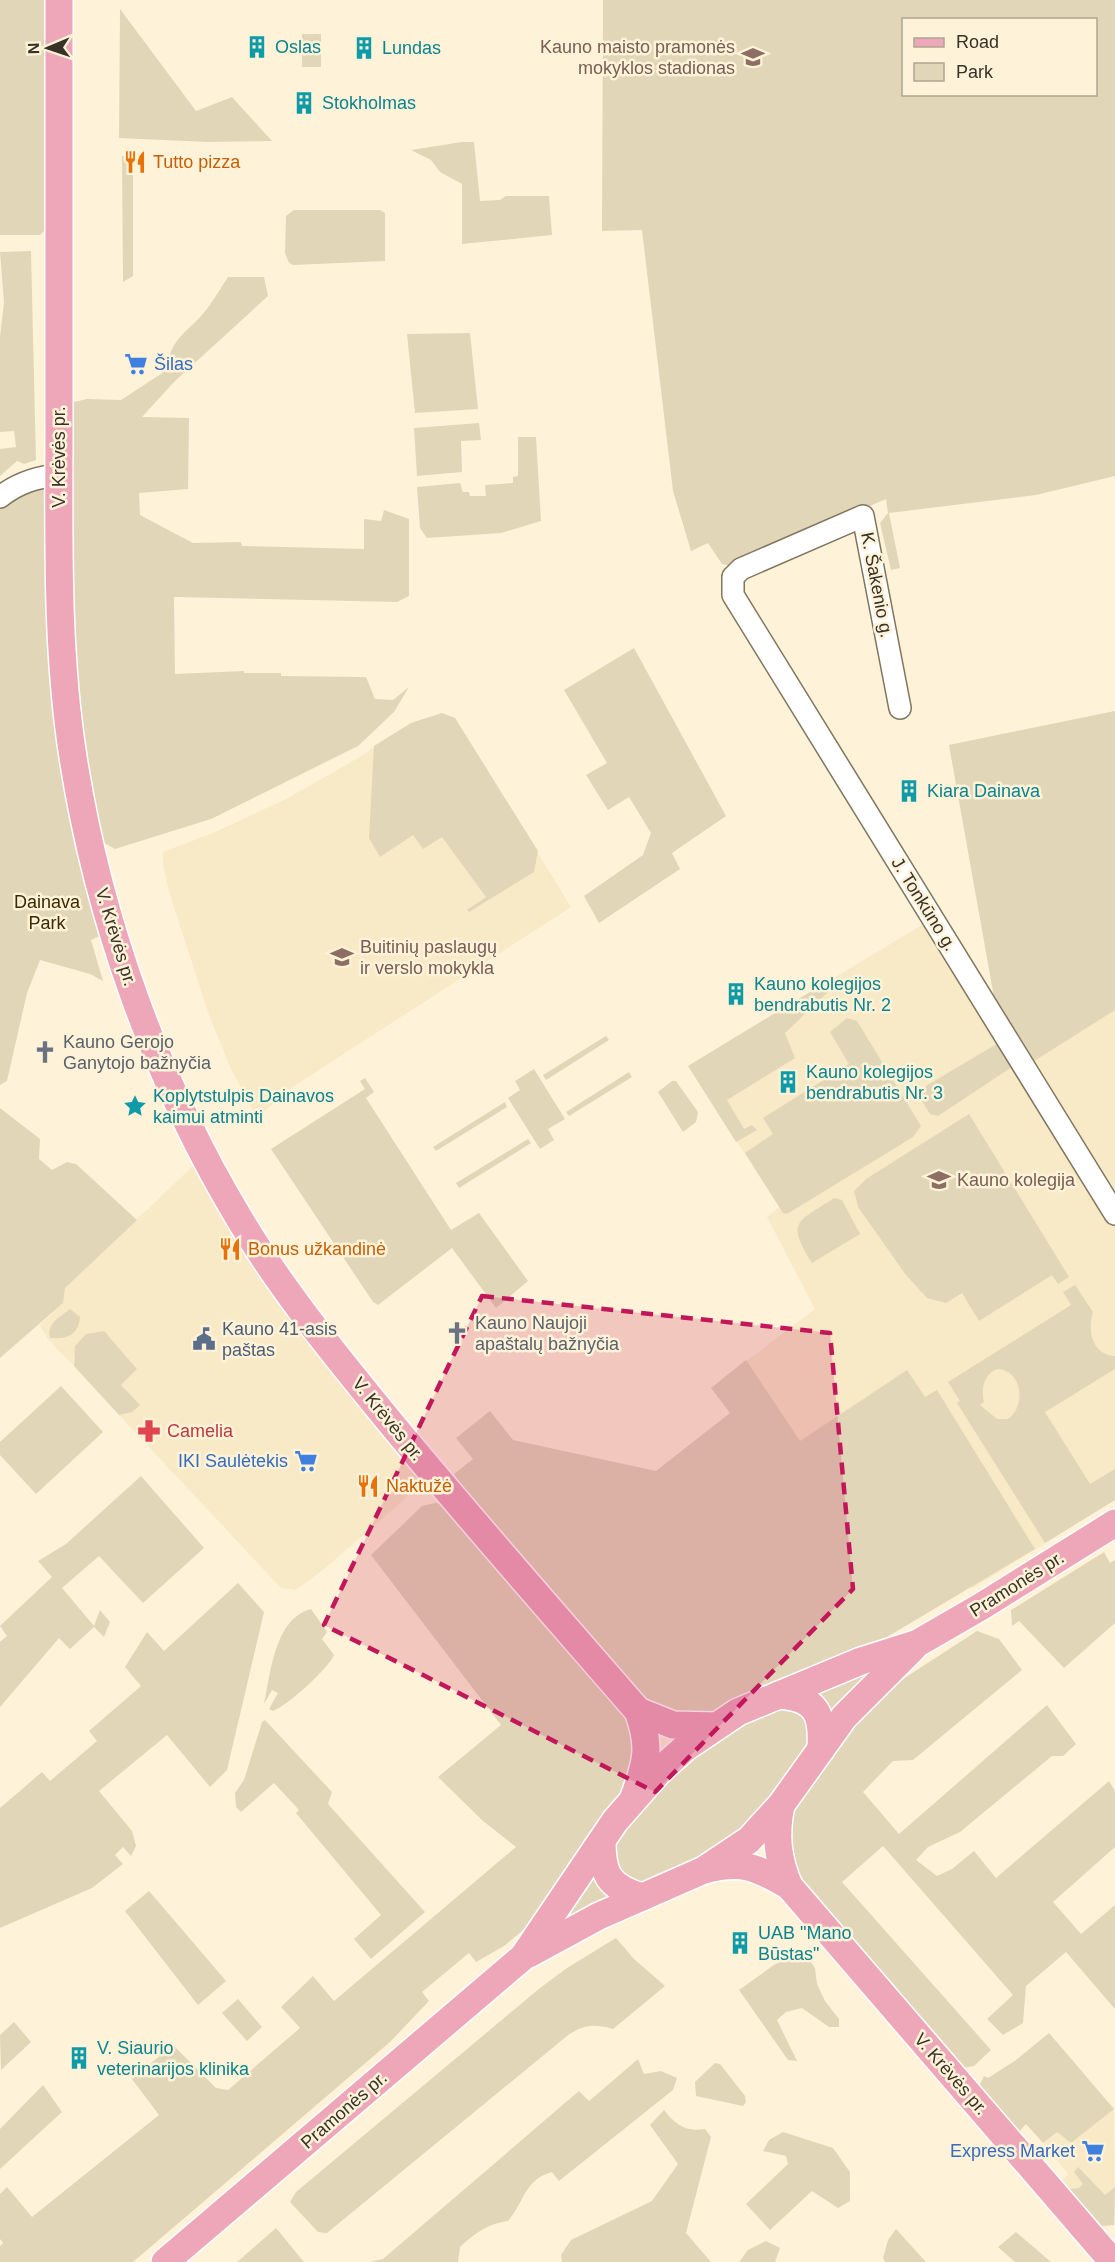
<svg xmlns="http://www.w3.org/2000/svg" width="1115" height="2262" viewBox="0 0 1115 2262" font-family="Arial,sans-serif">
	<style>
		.built { fill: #f8e9c7 }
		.green { fill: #e2d6b8; fill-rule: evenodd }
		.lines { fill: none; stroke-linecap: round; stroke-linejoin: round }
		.minor-casing { stroke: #80765e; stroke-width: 24 }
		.major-casing { stroke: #fff; stroke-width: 30 }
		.minor { stroke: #fff; stroke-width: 21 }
		.major { stroke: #eda7b9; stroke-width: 27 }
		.marked { fill: #c2185b; fill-opacity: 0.2; stroke: #c2185b; stroke-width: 4.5; stroke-dasharray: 12 8; stroke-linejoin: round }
		.labels { text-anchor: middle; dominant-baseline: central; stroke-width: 5; stroke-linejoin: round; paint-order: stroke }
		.culture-label { font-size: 18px; fill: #0d838f; stroke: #fef3d8; text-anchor: start }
		.education-label { font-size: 18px; fill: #785e54; stroke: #fef3d8; text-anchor: start }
		.food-label { font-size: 18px; fill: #c56008; stroke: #fef3d8; text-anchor: start }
		.shop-label { font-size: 18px; fill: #366cbe; stroke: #fef3d8; text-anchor: end }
		.street-label { font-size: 18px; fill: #373228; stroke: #fef3d8 }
		.park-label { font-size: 18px; fill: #3a2a00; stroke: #fef3d8 }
		.worship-label { font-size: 18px; fill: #5b616d; stroke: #fef3d8; text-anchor: start }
		.service-label { font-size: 18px; fill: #4e5e75; stroke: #fef3d8; text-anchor: start }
		.health-label { font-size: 18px; fill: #be3a42; stroke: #fef3d8; text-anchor: start }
	</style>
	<rect width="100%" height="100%" fill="#fef3d8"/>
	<g class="built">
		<path d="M 1115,711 L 1115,1500 L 973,1588 L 758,1438 L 711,1388 L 815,1309 L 767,1217 L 779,1207 L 688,1066 L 925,923 L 998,1043 L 916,1093 L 930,1114 L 1012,1067 L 949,745 Z"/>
		<path d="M 442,713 L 455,718 L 571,907 L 291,1088 L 257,1118 L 231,1069 L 209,1015 L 170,895 L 163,865 L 163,852 L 213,833 L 286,799 L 358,758 L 411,723 Z"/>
		<path d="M 195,1164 L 416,1473 L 416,1479 L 405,1499 L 324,1569 L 296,1590 L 281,1588 L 119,1415 L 127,1413 L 121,1385 L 137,1369 L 104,1332 L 93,1332 L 73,1357 L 74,1366 L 47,1338 L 40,1325 L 63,1303 L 64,1289 Z"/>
		<path d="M 1114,2109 L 1115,2223 L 1107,2227 L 1100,2226 L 1062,2182 L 1068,2174 L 1043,2143 L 1057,2132 L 1071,2143 Z"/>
	</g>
	<g class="green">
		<path d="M 0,0 L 47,0 L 46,229 L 40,235 L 0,235 Z"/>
		<path d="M 603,0 L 1115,0 L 1115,476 L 1036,495 L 889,513 L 900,568 L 891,570 L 880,523 L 888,513 L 886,499 L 731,566 L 722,564 L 708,543 L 691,551 L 673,491 L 642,230 L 602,231 ZM 904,20 L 1096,20 L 1096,94 L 904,94 Z"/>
		<path d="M 120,9 L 196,111 L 232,97 L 272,141 L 207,142 L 119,138 Z"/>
		<rect x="302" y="34" width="19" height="33"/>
		<path d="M 462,142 L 474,142 L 480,201 L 500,200 L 506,196 L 549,196 L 552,235 L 462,244 L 462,184 L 440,172 L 431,160 L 411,150 Z"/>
		<path d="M 122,156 L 133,156 L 133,276 L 123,282 Z"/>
		<path d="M 294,210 L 380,210 L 385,213 L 385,261 L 293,265 L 289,263 L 285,253 L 286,216 Z"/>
		<path d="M 31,251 L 36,460 L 24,464 L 17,461 L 0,476 L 0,449 L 16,447 L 14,431 L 0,432 L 0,337 L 4,302 L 0,252 Z"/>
		<path d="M 228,277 L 264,277 L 268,296 L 174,382 L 142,417 L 189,418 L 188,489 L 139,493 L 140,515 L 193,543 L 241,542 L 242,546 L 364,549 L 364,519 L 381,521 L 384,510 L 409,519 L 409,596 L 397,602 L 174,597 L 175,674 L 244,671 L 244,673 L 281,673 L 281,676 L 366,677 L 375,699 L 393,700 L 409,687 L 394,712 L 358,746 L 211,819 L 115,849 L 102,842 L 81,726 L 70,604 L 70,410 L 74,402 L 87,399 L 121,400 L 167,370 C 169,338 189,332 207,309 C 214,299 221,288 228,277 Z"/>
		<path d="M 470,333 L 478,409 L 415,413 L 407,334 Z"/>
		<path d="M 479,423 L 481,440 L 461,441 L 462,472 L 417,476 L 414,428 Z"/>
		<path d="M 518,437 L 536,437 L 541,521 L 501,533 L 427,538 L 420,528 L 417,487 L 460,483 L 463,492 L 469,492 L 470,496 L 486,496 L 485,485 L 513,483 L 513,477 L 518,476 Z"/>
		<path d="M 30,485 L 46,488 L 102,935 L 91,940 L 103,981 L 90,974 L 40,960 L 27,993 L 7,1081 L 0,1085 L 0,507 Z"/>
		<path d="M 634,648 L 726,816 L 672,853 L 680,869 L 599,923 L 584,896 L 643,855 L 651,833 L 629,797 L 608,810 L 586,775 L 607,763 L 564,690 Z"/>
		<path d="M 1115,711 L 1115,1010 L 1031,1063 L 995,1003 L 949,745 Z"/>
		<path d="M 442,713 L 455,718 L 538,851 L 534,872 L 469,912 L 467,910 L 486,897 L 442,837 L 423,849 L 413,835 L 380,857 L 369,838 L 374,746 L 411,723 Z"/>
		<path d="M 828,981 L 830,990 L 785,1033 L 795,1058 L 727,1100 L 744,1129 L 752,1125 L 757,1130 L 736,1142 L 688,1066 Z"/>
		<path d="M 847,1018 L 857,1021 L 921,1126 L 913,1137 L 787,1214 L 783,1213 L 745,1153 L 773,1134 L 763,1118 L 849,1064 L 830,1032 Z"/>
		<path d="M 606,1036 L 609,1040 L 546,1080 L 543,1075 Z"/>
		<path d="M 998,1043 L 1012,1067 L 938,1116 L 930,1114 L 916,1092 Z"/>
		<path d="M 534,1069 L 565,1119 L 548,1129 L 554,1140 L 540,1149 L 508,1098 L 520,1090 L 515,1081 Z"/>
		<path d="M 629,1072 L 632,1077 L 569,1116 L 566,1112 Z"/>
		<path d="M 365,1078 L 374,1092 L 366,1098 L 451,1230 L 479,1213 L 528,1281 L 496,1308 L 452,1248 L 378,1305 L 373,1302 L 271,1149 L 365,1089 L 360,1081 Z"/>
		<path d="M 672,1081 L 676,1081 L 698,1112 L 696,1122 L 683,1132 L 658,1092 Z"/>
		<path d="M 505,1102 L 507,1107 L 436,1151 L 433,1147 Z"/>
		<path d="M 0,1108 L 40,1139 L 39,1159 L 52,1170 L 67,1162 L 76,1164 L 137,1220 L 65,1288 L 63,1303 L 0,1358 Z"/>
		<path d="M 969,1114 L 1069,1277 L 1058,1284 L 1052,1275 L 979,1321 L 962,1293 L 946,1303 L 927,1298 L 906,1275 L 858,1207 L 854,1191 L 866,1179 Z"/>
		<path d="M 528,1139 L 531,1143 L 459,1188 L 456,1183 Z"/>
		<path d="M 834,1198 L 842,1200 L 860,1234 L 812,1263 C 786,1220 797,1223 834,1198 Z"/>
		<path d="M 1075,1285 L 1093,1312 C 1087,1330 1092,1355 1115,1356 L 1115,1369 L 1045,1412 L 1090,1484 L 1115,1469 L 1115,1500 L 1045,1543 L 957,1403 L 960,1401 L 948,1382 L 1071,1305 L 1063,1292 ZM 998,1369 C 1023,1371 1026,1406 1008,1419 L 997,1419 L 980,1405 L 984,1402 C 980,1389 985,1372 998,1369 Z"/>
		<path d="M 70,1309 L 80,1317 C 79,1334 67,1340 50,1338 C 46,1324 60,1317 70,1309 Z"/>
		<path d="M 104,1331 L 137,1369 L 121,1385 L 140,1405 L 132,1412 L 119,1415 L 74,1366 L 75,1346 L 86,1334 Z"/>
		<path d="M 746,1360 L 800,1441 L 907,1370 L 925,1397 L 937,1390 L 1035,1549 L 867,1649 L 705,1716 L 685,1720 L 642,1700 L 469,1498 L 454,1474 L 473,1459 L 456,1438 L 490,1411 L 513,1440 L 656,1471 L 730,1413 L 711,1388 Z"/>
		<path d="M 61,1386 L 103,1432 L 36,1494 L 0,1455 L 0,1442 Z"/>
		<path d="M 141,1476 L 204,1548 L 143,1603 L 99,1556 L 62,1588 L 94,1626 L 100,1610 L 110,1622 L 104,1637 L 94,1627 L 70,1649 L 59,1638 L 0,1707 L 0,1642 L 7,1636 L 0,1626 L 52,1577 L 38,1561 L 66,1544 Z"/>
		<path d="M 435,1503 L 443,1504 L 627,1716 L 635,1730 L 633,1772 L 568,1878 L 535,1920 L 504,1946 L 476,1962 L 469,1953 L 422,1992 L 429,2001 L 390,2042 L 133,2262 L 0,2262 L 0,2246 L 3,2243 L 0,2239 L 0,2194 L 7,2187 L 32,2217 L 159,2115 L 132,2079 L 173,2045 L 216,2088 L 228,2090 L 300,2028 L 281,2007 L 313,1976 L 334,2001 L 516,1847 L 483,1821 L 438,1777 L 501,1725 L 371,1555 L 422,1506 Z"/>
		<path d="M 1104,1552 L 1110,1563 L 1115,1560 L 1115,1623 L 1064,1668 L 1019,1621 L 1012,1626 L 1011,1610 Z"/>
		<path d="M 238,1583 L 264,1612 L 227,1770 L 210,1787 L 167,1735 L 99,1791 L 132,1831 L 136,1846 L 131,1856 L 123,1847 L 115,1855 L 123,1864 L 92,1888 L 0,1928 L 0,1808 L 42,1772 L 50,1781 L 97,1741 L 89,1731 L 141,1686 L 125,1667 L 147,1632 L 164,1651 Z"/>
		<path d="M 311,1609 L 327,1632 L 322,1639 L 334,1655 C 328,1669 288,1705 273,1711 L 269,1709 L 278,1693 L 272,1690 L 264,1704 C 271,1673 274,1619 311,1609 Z"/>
		<path d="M 977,1631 L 999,1639 L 1022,1670 L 913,1760 L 893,1761 L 863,1792 L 899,1834 L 1047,1705 L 1076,1744 L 1063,1756 L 1052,1756 L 960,1832 L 928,1847 L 916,1860 L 937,1876 L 952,1869 L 974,1851 L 996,1878 L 1109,1781 L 1115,1791 L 1115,1847 L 1053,1902 L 1081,1934 L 1115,1905 L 1115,2009 L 1066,1952 L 1026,1986 L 1023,2023 L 1003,2035 L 987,2019 L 1013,1995 L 883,1846 L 842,1882 L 991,2050 L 974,2066 L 964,2068 L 842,1931 L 799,1876 L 789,1852 L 791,1813 L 841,1736 L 889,1688 Z"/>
		<path d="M 885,1662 L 834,1715 L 825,1700 L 815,1692 Z"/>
		<path d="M 796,1708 C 808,1717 815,1732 808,1748 C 794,1777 749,1830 721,1847 C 697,1862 669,1872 643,1885 L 617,1871 L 612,1843 C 655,1791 722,1710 796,1708 Z"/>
		<path d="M 265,1720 L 332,1792 L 328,1804 L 425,1912 L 371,1959 L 354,1939 L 381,1915 L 296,1813 L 299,1810 L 274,1783 L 241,1812 L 236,1807 L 235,1793 L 244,1780 L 262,1722 Z"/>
		<path d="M 593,1871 L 616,1900 L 556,1926 Z"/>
		<path d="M 149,1891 L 226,1981 L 198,2005 L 125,1911 Z"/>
		<path d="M 616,1938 L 634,1959 L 665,1986 L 613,2029 C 594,2024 584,2024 567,2036 L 327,2233 L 318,2232 L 290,2202 L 296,2192 L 540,1988 L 567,1968 Z"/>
		<path d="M 803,1950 L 815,1968 L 817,1984 L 825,2001 L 839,2019 L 839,2027 L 829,2027 L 802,2008 L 786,2012 L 777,2020 L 797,2061 L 788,2060 L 739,1990 L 774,1965 Z"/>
		<path d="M 238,1999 L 262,2027 L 247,2041 L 222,2013 Z"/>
		<path d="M 14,2022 L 31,2042 L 1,2070 L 0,2035 Z"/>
		<path d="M 1049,2033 L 1114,2109 L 1071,2143 L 1057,2132 L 1043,2143 L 1026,2124 L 1019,2132 L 979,2086 L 984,2076 L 988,2078 L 1016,2060 Z"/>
		<path d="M 638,2059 L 644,2074 L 661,2071 L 677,2078 L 673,2090 L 559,2181 L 552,2172 C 524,2180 525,2201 508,2221 C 487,2224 475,2233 460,2247 L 458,2262 L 370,2262 L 383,2259 L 579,2091 L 589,2101 Z"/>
		<path d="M 715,2063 L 720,2064 L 745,2096 L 746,2102 L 743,2106 L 696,2096 L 695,2082 Z"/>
		<path d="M 43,2085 L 62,2112 L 0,2169 L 0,2129 Z"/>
		<path d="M 664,2110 C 676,2125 685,2132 705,2129 L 711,2137 L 686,2233 L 711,2262 L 562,2262 L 561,2255 L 571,2240 L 652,2201 L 678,2164 L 650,2125 Z"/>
		<path d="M 783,2132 L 833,2148 L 850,2172 L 850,2201 L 838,2208 L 812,2191 L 770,2230 L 746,2204 L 788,2164 L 786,2156 L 763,2151 L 769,2140 Z"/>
		<path d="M 1078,2167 L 1105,2195 L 1115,2187 L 1114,2225 L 1100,2226 L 1069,2189 L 1079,2188 L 1083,2184 L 1074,2172 Z"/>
		<path d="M 276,2228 L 304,2262 L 237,2262 Z"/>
		<path d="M 896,2229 L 926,2262 L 885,2262 L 883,2258 L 888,2240 Z"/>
		<path d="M 1016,2232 L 1051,2262 L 1015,2262 L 998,2247 Z"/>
		<path d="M 766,2241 L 780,2248 L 775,2262 L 739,2262 L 748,2250 Z"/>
	</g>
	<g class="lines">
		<g class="minor-casing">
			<g id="minor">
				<path d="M 0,497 C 18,483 36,477 59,475"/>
				<path d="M 900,708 L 863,516 L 741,569 L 733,577 L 733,595 L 1115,1214"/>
			</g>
		</g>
		<g class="major-casing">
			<g id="major">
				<path d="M 59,0 C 59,142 59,284 59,426 C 59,536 56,648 73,757 C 98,918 155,1078 239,1218 C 281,1289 333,1352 385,1416 C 467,1516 553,1613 638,1711 C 651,1746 647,1762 634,1797"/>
				<path d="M 779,1695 C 817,1698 823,1714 821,1749"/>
				<path d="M 638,1711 L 673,1725 L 716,1726"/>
				<path d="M 781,1805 C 775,1834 777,1858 789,1886"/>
				<path d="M 602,1841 C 602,1875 609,1887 642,1897"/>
				<path d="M 704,1870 C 742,1860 756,1867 789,1886 L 1113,2262"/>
				<path d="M 529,1954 L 599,1916 L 704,1870 L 749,1840 L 781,1805 L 844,1717 L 913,1648"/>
				<path d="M 165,2262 L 523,1957 L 615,1821 L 658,1772 L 686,1747 L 738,1712 L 861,1661 L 918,1643 L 982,1606 L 1115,1523"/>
			</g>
		</g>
		<use href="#minor" class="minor"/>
		<use href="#major" class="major"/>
	</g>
	<path class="marked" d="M 482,1296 L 830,1333 L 853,1589 L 655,1792 L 324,1625 Z"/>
	<defs>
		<g id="building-bare" transform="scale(1.8)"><path d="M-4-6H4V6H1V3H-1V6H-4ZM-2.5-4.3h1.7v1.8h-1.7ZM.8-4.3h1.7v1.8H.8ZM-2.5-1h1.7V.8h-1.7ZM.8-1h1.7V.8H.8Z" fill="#0f9aa8" stroke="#fef3d8" stroke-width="2.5" paint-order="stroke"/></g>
		<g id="school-bare" transform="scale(1.8)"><path d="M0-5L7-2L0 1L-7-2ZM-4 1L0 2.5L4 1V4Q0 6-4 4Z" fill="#8d6e63" stroke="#fef3d8" stroke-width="2.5" paint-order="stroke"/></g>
		<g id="restaurant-bare" transform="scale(1.8)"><path d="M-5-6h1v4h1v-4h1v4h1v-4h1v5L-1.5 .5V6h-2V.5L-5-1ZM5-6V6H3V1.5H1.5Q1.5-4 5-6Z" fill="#e8710a" stroke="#fef3d8" stroke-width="2.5" paint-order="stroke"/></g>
		<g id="supermarket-bare" transform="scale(1.8)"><path d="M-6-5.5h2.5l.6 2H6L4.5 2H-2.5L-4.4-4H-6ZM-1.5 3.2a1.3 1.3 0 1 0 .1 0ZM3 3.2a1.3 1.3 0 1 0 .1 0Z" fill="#3f7fe0" stroke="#fef3d8" stroke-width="2.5" paint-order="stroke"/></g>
		<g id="church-bare" transform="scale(1.8)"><path d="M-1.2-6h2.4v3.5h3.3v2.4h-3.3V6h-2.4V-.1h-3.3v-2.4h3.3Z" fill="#6b7280" stroke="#fef3d8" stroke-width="2.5" paint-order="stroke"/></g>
		<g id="sight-bare" transform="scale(1.8)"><path d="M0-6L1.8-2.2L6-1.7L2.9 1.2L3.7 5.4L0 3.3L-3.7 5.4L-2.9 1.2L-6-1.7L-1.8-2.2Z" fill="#0f9aa8" stroke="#fef3d8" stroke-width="2.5" paint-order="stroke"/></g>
		<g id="university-bare" transform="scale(1.8)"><path d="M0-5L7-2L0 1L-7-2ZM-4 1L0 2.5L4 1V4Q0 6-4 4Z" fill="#8d6e63" stroke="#fef3d8" stroke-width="2.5" paint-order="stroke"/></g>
		<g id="civic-bare" transform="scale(1.8)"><path d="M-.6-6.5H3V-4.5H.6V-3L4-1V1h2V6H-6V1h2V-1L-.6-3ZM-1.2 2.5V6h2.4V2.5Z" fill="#5c6f8a" stroke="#fef3d8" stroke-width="2.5" paint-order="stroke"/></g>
		<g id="pharmacy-bare" transform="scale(1.8)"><path d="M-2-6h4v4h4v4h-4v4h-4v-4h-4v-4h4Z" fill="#e0444e" stroke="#fef3d8" stroke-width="2.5" paint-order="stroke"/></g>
	</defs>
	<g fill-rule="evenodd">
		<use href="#building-bare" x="257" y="47"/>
		<use href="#building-bare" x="364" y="48"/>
		<use href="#school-bare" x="753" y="57"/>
		<use href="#building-bare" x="304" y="103"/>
		<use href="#restaurant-bare" x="135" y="162"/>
		<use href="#supermarket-bare" x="136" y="364"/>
		<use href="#building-bare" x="909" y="791"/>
		<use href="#school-bare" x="342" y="957"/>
		<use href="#building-bare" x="736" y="994"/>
		<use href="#church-bare" x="45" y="1052"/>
		<use href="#building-bare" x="788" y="1082"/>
		<use href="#sight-bare" x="135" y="1106"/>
		<use href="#university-bare" x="939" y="1180"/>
		<use href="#restaurant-bare" x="230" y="1249"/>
		<use href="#church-bare" x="457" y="1333"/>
		<use href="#civic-bare" x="204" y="1339"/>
		<use href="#pharmacy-bare" x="149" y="1431"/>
		<use href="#supermarket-bare" x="306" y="1461"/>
		<use href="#restaurant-bare" x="368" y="1486"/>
		<use href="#building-bare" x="740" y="1943"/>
		<use href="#building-bare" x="79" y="2058"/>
		<use href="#supermarket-bare" x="1093" y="2151"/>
	</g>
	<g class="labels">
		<g class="culture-label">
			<text x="275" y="47">Oslas</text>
			<text x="382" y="48">Lundas</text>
			<text x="322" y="103">Stokholmas</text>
			<text x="927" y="791">Kiara Dainava</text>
			<text x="754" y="984">Kauno kolegijos<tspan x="754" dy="21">bendrabutis Nr. 2</tspan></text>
			<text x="806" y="1072">Kauno kolegijos<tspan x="806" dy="21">bendrabutis Nr. 3</tspan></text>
			<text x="153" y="1096">Koplytstulpis Dainavos<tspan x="153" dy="21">kaimui atminti</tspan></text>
			<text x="758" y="1933">UAB "Mano<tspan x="758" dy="21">Būstas"</tspan></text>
			<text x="97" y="2048">V. Siaurio<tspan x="97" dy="21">veterinarijos klinika</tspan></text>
		</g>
		<g class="education-label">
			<text x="735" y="47" text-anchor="end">Kauno maisto pramonės<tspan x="735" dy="21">mokyklos stadionas</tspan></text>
			<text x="360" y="947">Buitinių paslaugų<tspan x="360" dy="21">ir verslo mokykla</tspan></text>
			<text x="957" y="1180">Kauno kolegija</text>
		</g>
		<g class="food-label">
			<text x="153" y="162">Tutto pizza</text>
			<text x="248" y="1249">Bonus užkandinė</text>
			<text x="386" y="1486">Naktužė</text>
		</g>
		<g class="shop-label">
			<text x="154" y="364" text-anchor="start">Šilas</text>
			<text x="288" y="1461">IKI Saulėtekis</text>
			<text x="1075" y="2151">Express Market</text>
		</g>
		<g class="street-label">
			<text transform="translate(59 457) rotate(-90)">V. Krėvės pr.</text>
			<text transform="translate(877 585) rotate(79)">K. Šakenio g.</text>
			<text transform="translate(924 904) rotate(58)">J. Tonkūno g.</text>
			<text transform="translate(116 937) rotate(73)">V. Krėvės pr.</text>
			<text transform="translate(388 1419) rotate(51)">V. Krėvės pr.</text>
			<text transform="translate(1017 1584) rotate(-32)">Pramonės pr.</text>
			<text transform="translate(951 2074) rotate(49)">V. Krėvės pr.</text>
			<text transform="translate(344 2110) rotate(-41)">Pramonės pr.</text>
		</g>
		<g class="park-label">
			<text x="47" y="902">Dainava<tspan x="47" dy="21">Park</tspan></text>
		</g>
		<g class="worship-label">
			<text x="63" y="1042">Kauno Gerojo<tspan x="63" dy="21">Ganytojo bažnyčia</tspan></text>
			<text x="475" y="1323">Kauno Naujoji<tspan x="475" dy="21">apaštalų bažnyčia</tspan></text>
		</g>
		<g class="service-label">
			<text x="222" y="1329">Kauno 41-asis<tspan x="222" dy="21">paštas</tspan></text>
		</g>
		<g class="health-label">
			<text x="167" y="1431">Camelia</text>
		</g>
	</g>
	<rect x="902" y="18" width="195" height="78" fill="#fef3d8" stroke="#aea692" stroke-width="1.5"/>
	<rect x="914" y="38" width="30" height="9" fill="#eda7b9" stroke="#aea692" stroke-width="1.5"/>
	<text x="956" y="48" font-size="18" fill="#373228">Road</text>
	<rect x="914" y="63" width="30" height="18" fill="#e2d6b8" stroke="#aea692" stroke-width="1.5"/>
	<text x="956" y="78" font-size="18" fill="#373228">Park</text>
	<g transform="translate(48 48) rotate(268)" stroke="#fef3d8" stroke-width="4.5" paint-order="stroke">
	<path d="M0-4.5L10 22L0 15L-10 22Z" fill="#373228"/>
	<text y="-9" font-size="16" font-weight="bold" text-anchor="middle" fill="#373228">N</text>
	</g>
</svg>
